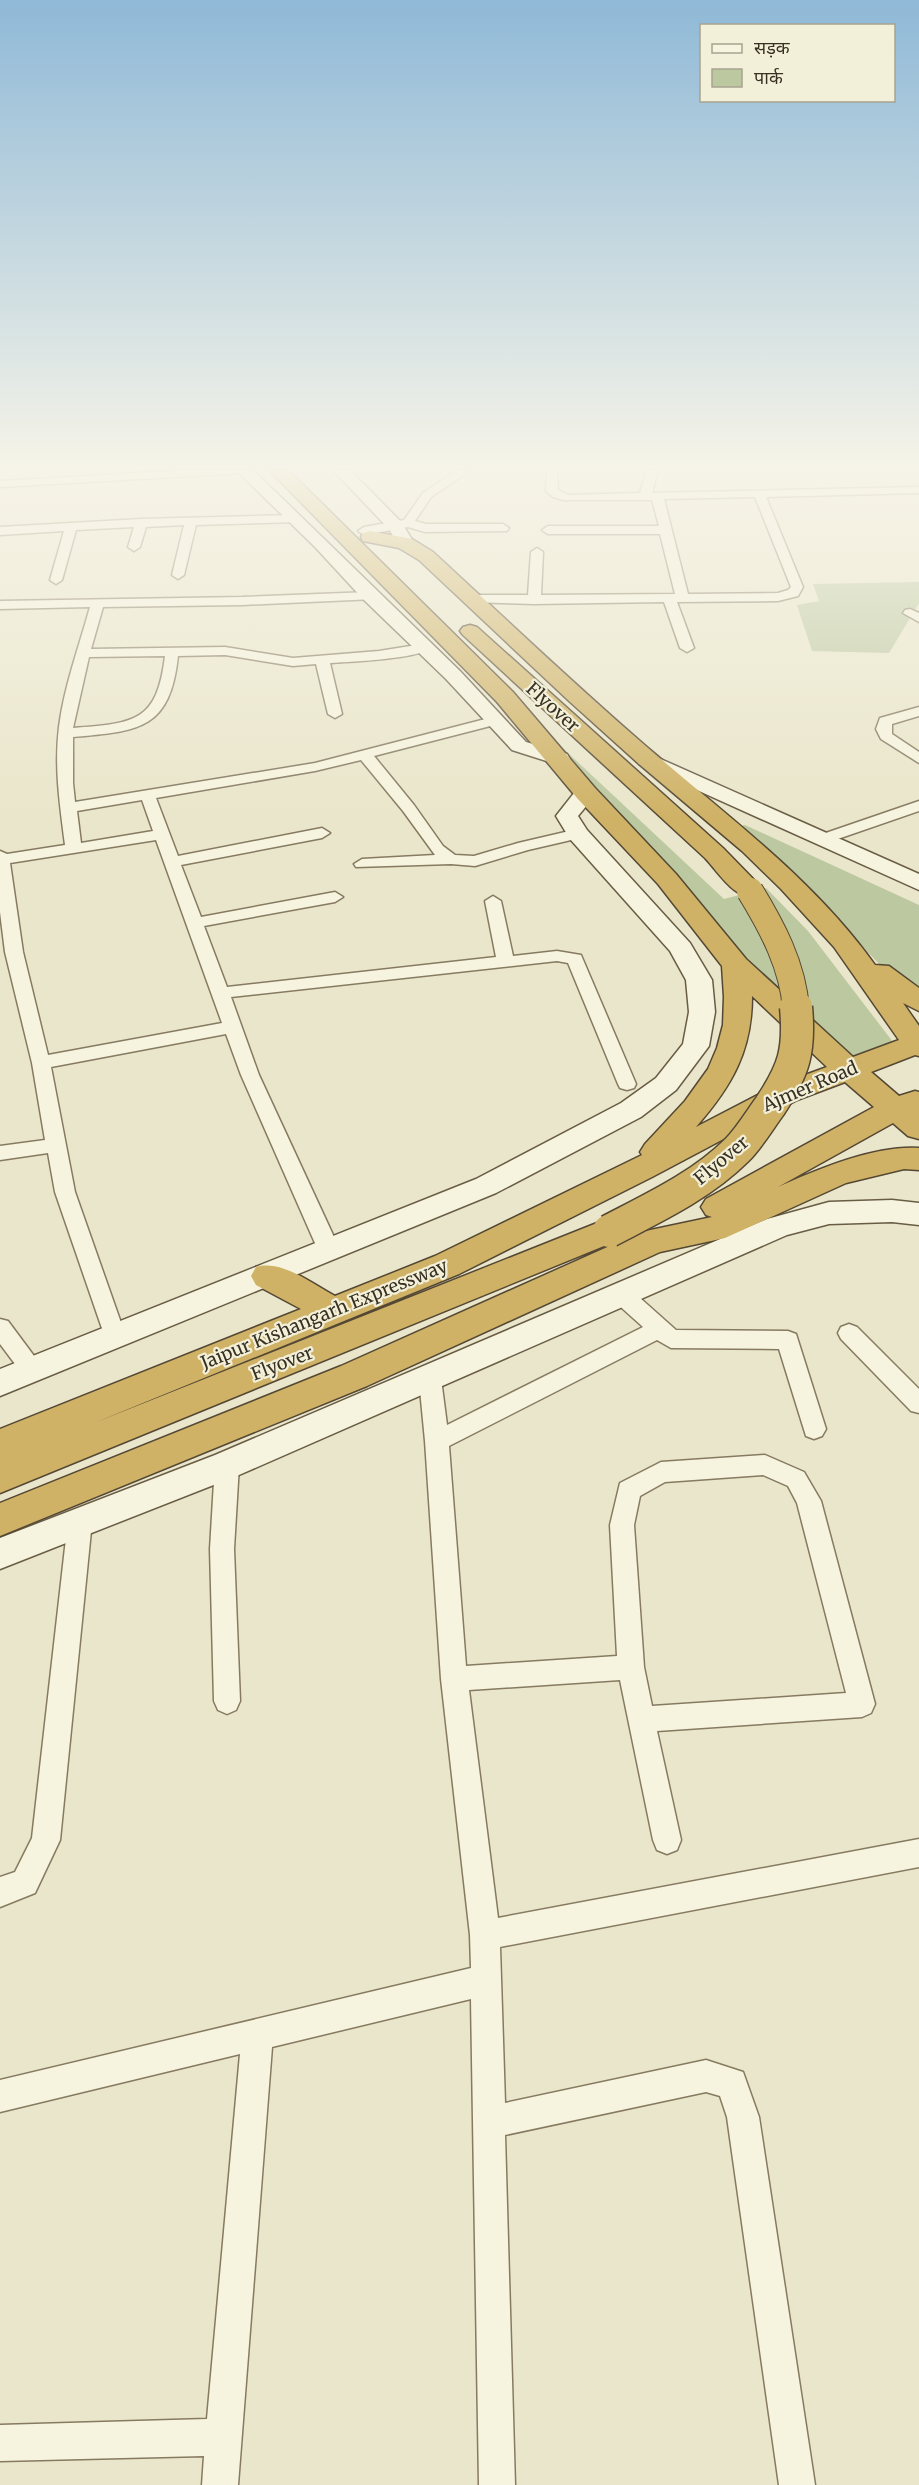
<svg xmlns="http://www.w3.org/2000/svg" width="919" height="2485" viewBox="0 0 919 2485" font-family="Merriweather,'Noto Sans Devanagari',serif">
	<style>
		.green { fill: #bcc8a0 }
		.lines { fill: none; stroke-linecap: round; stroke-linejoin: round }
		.street-casing { stroke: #867a61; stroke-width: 3 }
		.secondary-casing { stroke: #685c44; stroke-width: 3 }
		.highway-casing { stroke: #544834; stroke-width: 3 }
		.street { fill: #f6f3de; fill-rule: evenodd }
		.secondary { fill: #f6f3de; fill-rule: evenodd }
		.highway { fill: #cfb266; fill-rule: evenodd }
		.highway-bridge-far1-casing { stroke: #544834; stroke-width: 28; stroke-linecap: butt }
		.highway-bridge-casing { stroke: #544834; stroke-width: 35; stroke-linecap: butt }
		.highway-bridge-far1 { stroke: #cfb266; stroke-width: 26 }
		.highway-bridge { stroke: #cfb266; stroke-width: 32 }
		.labels { text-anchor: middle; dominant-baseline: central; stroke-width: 4.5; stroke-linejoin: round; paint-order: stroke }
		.street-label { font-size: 18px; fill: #383022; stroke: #f3f0da }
	</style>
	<rect width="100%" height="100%" fill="#eae6cb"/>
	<g class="green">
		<path d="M 919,582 L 919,603 L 889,653 L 812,651 L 797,605 L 819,601 L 813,584 Z"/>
		<path d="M 551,737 L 724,899 L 766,888 L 808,931 L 893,1042 L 890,1046 L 850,1059 L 760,988 L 635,842 Z"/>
		<path d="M 745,825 L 919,905 L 919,992 L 879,964 L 839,921 L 736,827 Z"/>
	</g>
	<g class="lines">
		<g class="street-casing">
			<g id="street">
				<path d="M 191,470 L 250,470 L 244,473 L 0,487 L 0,481 Z"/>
				<path d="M 458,470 L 471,470 L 431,497 L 415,521 L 426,524 L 503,524 L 509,528 L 507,531 L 425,532 L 408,527 L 364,535 L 358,531 L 364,527 L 404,520 L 423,493 Z"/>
				<path d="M 547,470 L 557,470 L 558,490 L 568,495 L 640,493 L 647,470 L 658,470 L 652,493 L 919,487 L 919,493 L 766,497 L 803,587 L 798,596 L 778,601 L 677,602 L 694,648 L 687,652 L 680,648 L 664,602 L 534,604 L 467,602 L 466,599 L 472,595 L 528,595 L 531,552 L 537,548 L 543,552 L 541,595 L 675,594 L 660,534 L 548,534 L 542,530 L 548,526 L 659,526 L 652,500 L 563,500 L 553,497 L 546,491 ZM 755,497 L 791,587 L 788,590 L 778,593 L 688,594 L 664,499 Z"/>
				<path d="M 295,515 L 299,516 L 299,522 L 196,525 L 184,575 L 178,579 L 172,575 L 184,525 L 146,527 L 140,547 L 134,551 L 128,547 L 134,527 L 76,530 L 62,580 L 56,584 L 50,580 L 64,531 L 0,535 L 0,527 L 141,519 Z"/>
				<path d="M 370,592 L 376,596 L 375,599 L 242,605 L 103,607 L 91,649 L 225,647 L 293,658 L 379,651 L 423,644 L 430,648 C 419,659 348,662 330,663 L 342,714 L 335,718 L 328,714 L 316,664 L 293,666 L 225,655 L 178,656 C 170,730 139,731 73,737 L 73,783 L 75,802 L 315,763 L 497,716 L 502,717 L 504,720 L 502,723 L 374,756 L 414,805 L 443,846 L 455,855 L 474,856 L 518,843 L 578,829 L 586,834 L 584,837 L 528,850 L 475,866 L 451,864 L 356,867 L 354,864 L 362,859 L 435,855 L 403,811 L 361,760 L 315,771 L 156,798 L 178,856 L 322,828 L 330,833 L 322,838 L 181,865 L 201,917 L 335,892 L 343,897 L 335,902 L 204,926 L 227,987 L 496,957 L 485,901 L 493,896 L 501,901 L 513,956 L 557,951 L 581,955 L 636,1084 L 634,1088 L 627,1090 L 620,1088 L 618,1084 L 568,963 L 557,961 L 231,997 L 259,1075 L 340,1250 L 336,1255 L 329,1258 L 322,1255 L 318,1250 L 241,1075 L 226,1034 L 51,1067 L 75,1192 L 126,1337 L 123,1343 L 115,1346 L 107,1343 L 55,1192 L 48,1153 L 0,1160 L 0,1146 L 45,1140 L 32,1063 L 5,952 L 0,912 L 0,851 L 7,854 L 65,845 C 60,806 54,767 59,727 C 64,687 79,647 90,607 L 0,609 L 0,601 L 242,597 ZM 165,656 C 157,723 134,723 73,728 L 89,657 ZM 142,800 L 153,831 L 81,843 L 77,811 ZM 156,840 L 222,1023 L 48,1055 L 23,952 L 10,863 Z"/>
				<path d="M 910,609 L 919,613 L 919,622 L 903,613 L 905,610 Z"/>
				<path d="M 919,707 L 919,716 L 892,724 L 892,734 L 919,752 L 919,763 L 881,739 L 876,729 L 880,718 Z"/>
				<path d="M 919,801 L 919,811 L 829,842 L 817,842 L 815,839 L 817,836 Z"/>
				<path d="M 622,1287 L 630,1289 L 676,1330 L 788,1331 L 796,1334 L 826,1429 L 822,1436 L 814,1439 L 806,1436 L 779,1349 L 671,1348 L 657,1340 L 449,1446 L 466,1666 L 617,1656 L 610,1525 L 620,1483 L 661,1462 L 765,1455 L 804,1472 L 821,1501 L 875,1704 L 871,1713 L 862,1717 L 657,1731 L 681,1840 L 677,1850 L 667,1854 L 657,1850 L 653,1840 L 620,1680 L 469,1690 L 498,1918 L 919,1839 L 919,1867 L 500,1947 L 505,2103 L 706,2060 L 743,2072 L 759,2117 L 815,2485 L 779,2485 L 727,2117 L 720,2096 L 706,2092 L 505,2135 L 515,2485 L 479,2485 L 471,1999 L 272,2047 L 238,2485 L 202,2485 L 204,2456 L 0,2461 L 0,2425 L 207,2419 L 240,2054 L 0,2112 L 0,2080 L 471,1968 L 470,1935 L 441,1679 L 425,1441 L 419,1379 L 422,1373 L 430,1370 L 438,1373 L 441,1379 L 447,1425 L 643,1327 L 614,1301 L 611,1295 L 614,1289 ZM 763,1475 L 788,1486 L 797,1503 L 846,1693 L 652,1706 L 644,1667 L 634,1525 L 640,1496 L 665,1482 Z"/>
				<path d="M 0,1319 L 8,1321 L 40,1364 L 43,1370 L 40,1376 L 32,1379 L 24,1376 L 0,1344 Z"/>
				<path d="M 849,1324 L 857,1327 L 919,1389 L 919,1413 L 911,1411 L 841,1339 L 838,1333 L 841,1327 Z"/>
				<path d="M 227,1455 L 235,1458 L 239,1465 L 234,1549 L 240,1701 L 236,1710 L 227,1714 L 218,1710 L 214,1701 L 210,1549 L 215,1465 L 219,1458 Z"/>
				<path d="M 80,1511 L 89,1514 L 92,1521 L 60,1840 L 35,1893 L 0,1907 L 0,1877 L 15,1872 L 32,1838 L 68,1521 L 71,1514 Z"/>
			</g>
		</g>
		<g class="secondary-casing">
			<g id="secondary">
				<path d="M 236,470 L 253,470 L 460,671 L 526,742 L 567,754 L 570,759 L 567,764 L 559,765 L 512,750 L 446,679 L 364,600 L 315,547 Z"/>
				<path d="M 333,470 L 350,470 L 402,523 L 414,543 L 411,547 L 399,547 L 389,529 Z"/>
				<path d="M 647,753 L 919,874 L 919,890 L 639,764 L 636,759 L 639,754 Z"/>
				<path d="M 586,786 L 594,788 L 597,793 L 578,816 L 587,830 L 690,943 L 712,980 L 715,1012 L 709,1046 L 676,1090 L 641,1117 L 496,1193 L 0,1396 L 0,1369 L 476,1179 L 621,1103 L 656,1078 L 683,1044 L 689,1012 L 686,980 L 670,951 L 570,839 L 556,816 L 578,788 Z"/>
				<path d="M 892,1200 L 919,1203 L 919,1225 L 892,1222 L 829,1224 L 787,1235 L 239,1475 L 0,1569 L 0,1538 L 215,1455 L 767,1219 L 829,1202 Z"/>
			</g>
		</g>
		<g class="highway-casing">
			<g id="highway">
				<path d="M 269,470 L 288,470 L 513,692 L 595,788 L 676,874 L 746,959 L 853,1057 L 899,1040 L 834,947 L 781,889 L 742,851 L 639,764 L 569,701 L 419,560 L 399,548 L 363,541 L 361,537 L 363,533 L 370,531 L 412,539 L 433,552 C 507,620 579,689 655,754 C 732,820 815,881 875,965 L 889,966 L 919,988 L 919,1011 L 903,1003 L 919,1026 L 919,1056 L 915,1055 L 871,1072 L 899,1096 L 915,1091 L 919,1092 L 919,1139 L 908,1136 L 893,1123 L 778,1187 C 818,1169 875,1145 919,1148 L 919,1170 L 904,1169 L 846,1183 L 725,1238 L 660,1252 L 367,1386 L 0,1536 L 0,1503 L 341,1366 L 641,1232 L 712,1217 L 706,1215 L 701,1207 L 706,1199 L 874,1107 L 845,1082 L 797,1100 L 652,1177 L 459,1274 L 94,1423 L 597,1223 L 609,1219 L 621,1223 L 625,1231 L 621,1239 L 0,1493 L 0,1460 L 5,1459 L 0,1460 L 0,1429 L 301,1309 L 256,1285 L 251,1276 L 256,1267 C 282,1259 312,1284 335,1296 L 435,1256 L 642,1155 L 640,1152 L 645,1144 L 685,1101 L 708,1069 L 717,1048 L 723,1025 L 724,997 L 722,966 L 658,884 L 577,798 L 497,702 ZM 752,996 L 827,1067 L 775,1086 L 696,1127 C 732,1086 752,1051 752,996 Z"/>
				<path d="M 470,625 L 477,627 L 723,848 L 759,885 L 763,891 L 759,897 C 736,902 720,874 705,858 L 463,635 L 460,631 L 463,627 Z"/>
			</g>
		</g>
		<use href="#street" class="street"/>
		<use href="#secondary" class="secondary"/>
		<use href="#highway" class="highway"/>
		<g class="highway-bridge-far1-casing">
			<path id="highway-bridge-far1" d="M 750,891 C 772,927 793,966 796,1009"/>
		</g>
		<g class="highway-bridge-casing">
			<path id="highway-bridge" d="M 609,1231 C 653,1208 701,1186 737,1150 C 750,1137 759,1121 770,1106 C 794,1070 800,1051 796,1007"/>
		</g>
		<use href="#highway-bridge-far1" class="highway-bridge-far1"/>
		<use href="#highway-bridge" class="highway-bridge"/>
	</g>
	<linearGradient id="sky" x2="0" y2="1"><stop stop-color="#8fb9d7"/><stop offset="0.57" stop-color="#f6f4e8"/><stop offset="1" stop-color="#f6f4e8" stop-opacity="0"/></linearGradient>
	<rect width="919" height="818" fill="url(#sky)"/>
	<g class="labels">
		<g class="street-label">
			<text transform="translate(553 707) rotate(42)">Flyover</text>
			<text transform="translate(810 1086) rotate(-23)">Ajmer Road</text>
			<text transform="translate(721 1160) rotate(-40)">Flyover</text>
			<text transform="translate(324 1314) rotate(-22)">Jaipur Kishangarh Expressway</text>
			<text transform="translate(282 1363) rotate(-21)">Flyover</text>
		</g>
	</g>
	<rect x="700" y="24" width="195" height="78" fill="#f3f0da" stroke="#a8a390" stroke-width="1.5"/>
	<rect x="712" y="44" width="30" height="9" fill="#f6f3de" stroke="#a8a390" stroke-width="1.5"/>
	<text x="754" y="54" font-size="18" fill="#383022">सड़क</text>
	<rect x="712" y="69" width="30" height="18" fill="#bcc8a0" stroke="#a8a390" stroke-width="1.5"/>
	<text x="754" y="84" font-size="18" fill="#383022">पार्क</text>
</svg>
